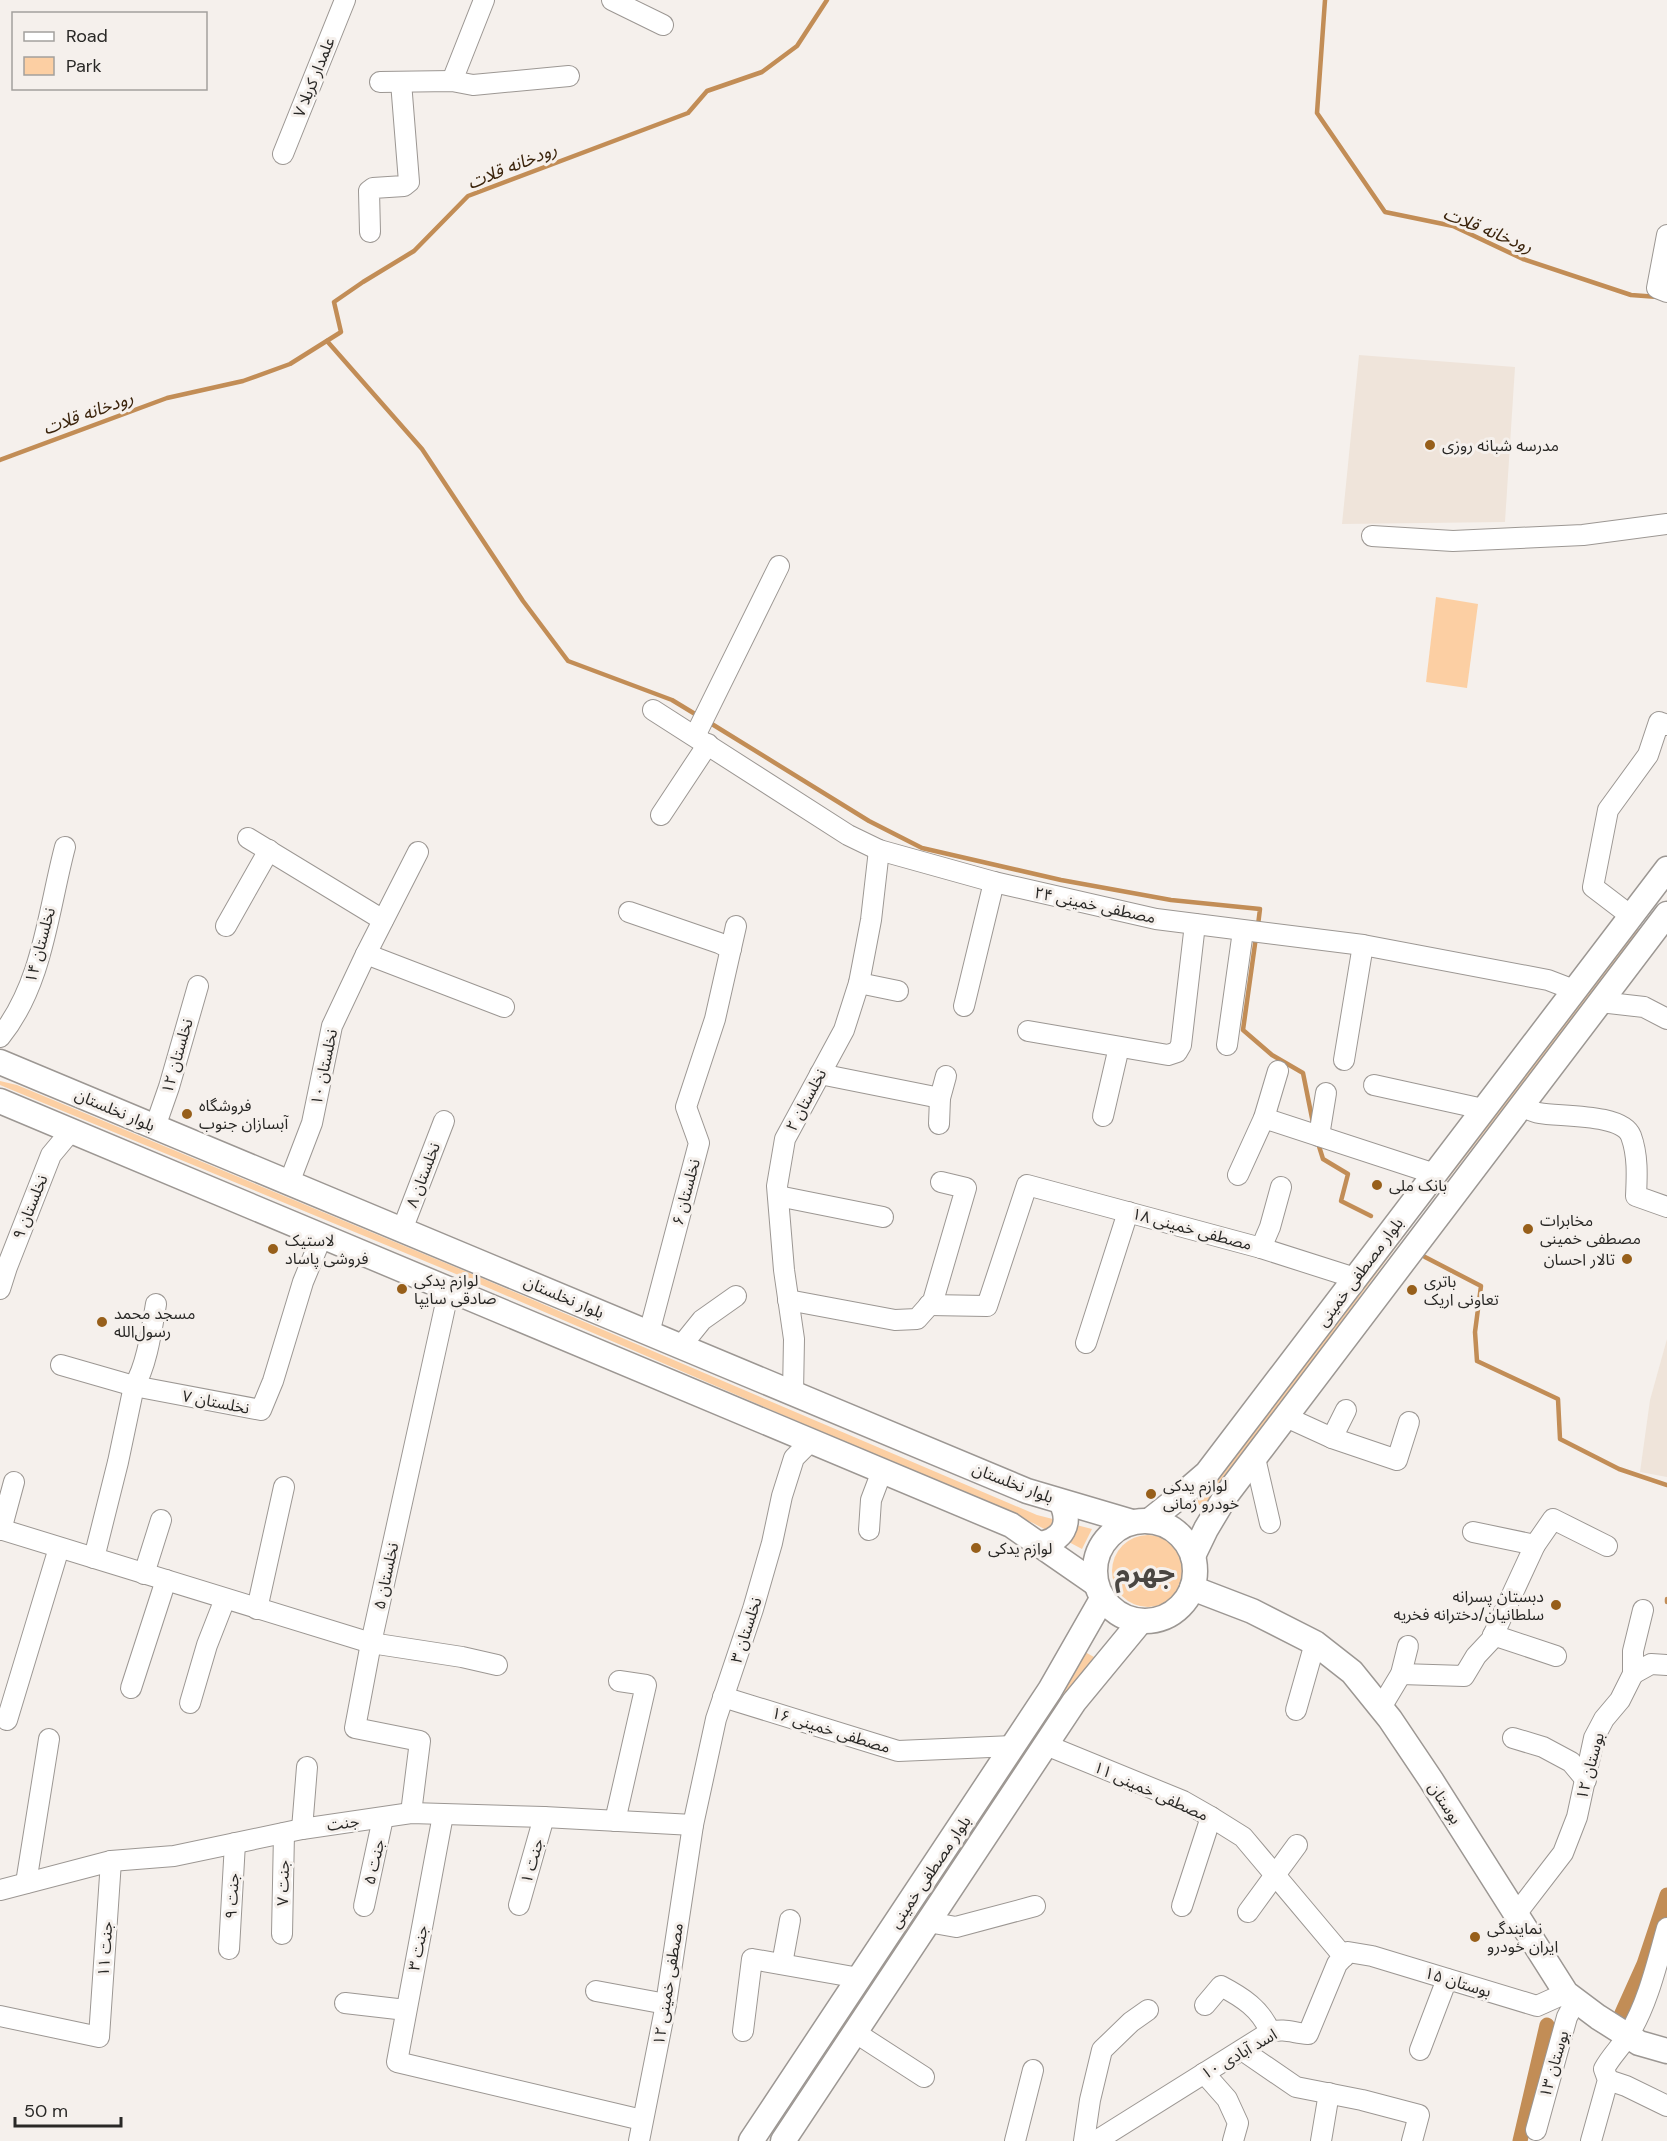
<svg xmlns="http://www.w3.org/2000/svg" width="1667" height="2141" viewBox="0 0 1667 2141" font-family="'DM Sans','Noto Sans Arabic',sans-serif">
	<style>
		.built { fill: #efe4da }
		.green { fill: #fccfa3 }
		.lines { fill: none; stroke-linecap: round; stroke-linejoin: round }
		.stream { stroke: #c28d56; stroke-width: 4.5 }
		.canal { stroke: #c28d56; stroke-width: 15 }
		.minor-casing { stroke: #9c9793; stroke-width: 22 }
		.major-casing { stroke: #9c9793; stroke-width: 27 }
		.minor { stroke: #fff; stroke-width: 20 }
		.major { stroke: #fff; stroke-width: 24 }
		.poi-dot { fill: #975f1a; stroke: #f5f0ec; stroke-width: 2 }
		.labels { text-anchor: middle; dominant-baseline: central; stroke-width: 6; stroke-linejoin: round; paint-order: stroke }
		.street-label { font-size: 16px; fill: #292826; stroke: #f5f0ec }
		.poi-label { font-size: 16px; fill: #292826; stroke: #f5f0ec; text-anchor: start }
		.water-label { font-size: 18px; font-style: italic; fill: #3b240c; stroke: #f5f0ec }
		.town-label { font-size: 28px; font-weight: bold; fill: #4a4642; stroke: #f5f0ec }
	</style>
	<rect width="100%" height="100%" fill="#f5f0ec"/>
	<g class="built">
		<path d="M 1359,355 L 1515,367 L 1505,522 L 1342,524 Z"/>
		<path d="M 1667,1339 L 1667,1477 L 1640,1472 L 1650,1400 Z"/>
	</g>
	<g class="green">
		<path d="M 1436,597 L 1478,604 L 1467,688 L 1426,682 Z"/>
		<path d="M 1633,925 L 1641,931 L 1416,1220 L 1204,1508 L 1192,1500 Z"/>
		<path d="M 0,1081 L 17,1085 L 472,1274 L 1037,1515 L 1092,1529 L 1082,1549 L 1033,1523 L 468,1279 L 0,1085 Z"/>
		<circle cx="1148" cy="1571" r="36"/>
		<path d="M 1085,1652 L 1094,1657 L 836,2044 L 829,2039 Z"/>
	</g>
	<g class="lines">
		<g class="stream">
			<path d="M 1325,0 L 1317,113 L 1385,212 L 1453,226 L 1523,259 L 1631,295 L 1658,297"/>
			<path d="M 327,341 L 422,449 L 523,601 L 568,661 L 672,700 L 700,717"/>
			<path d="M 0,460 L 167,398 L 243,381 L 290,364 L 341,332 L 334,302 L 363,282 L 414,251 L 468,196 L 688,113 L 707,91 L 762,72 L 797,46 L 827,0"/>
			<path d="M 707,721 L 869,821 L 922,848 L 1061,880 L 1171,900 L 1260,909 L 1258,925"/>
			<path d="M 1256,937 L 1243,1030 L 1272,1055 L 1303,1073 L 1313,1123"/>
			<path d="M 1318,1143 L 1323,1159 L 1348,1174 L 1341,1201 L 1371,1216"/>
			<path d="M 1425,1257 L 1481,1286 L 1475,1332 L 1477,1361 L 1558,1399 L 1560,1439 L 1619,1469 L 1667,1485"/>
			<path d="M 1667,1599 L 1667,1602"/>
		</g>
		<g class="canal">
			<path d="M 1622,2013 L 1644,1964 L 1667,1895"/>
			<path d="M 1520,2141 L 1547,2025"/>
		</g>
		<g class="minor-casing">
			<g id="minor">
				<path d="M 612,0 L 663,25"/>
				<path d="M 452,81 L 484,0"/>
				<path d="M 380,82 L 452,81 L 473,85 L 569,76"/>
				<path d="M 283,154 L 345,0"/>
				<path d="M 370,232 L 369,191 L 373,188 L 404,186 L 409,182 L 401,82"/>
				<path d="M 1667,235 L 1657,288 L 1667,292"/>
				<path d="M 1372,536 L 1453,541 L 1583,535 L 1667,524"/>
				<path d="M 653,710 L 848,835 L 879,850 L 994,882 L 1156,919 L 1363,945 L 1548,980 L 1574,990"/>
				<path d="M 695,736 L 779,566"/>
				<path d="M 661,815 L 708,744"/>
				<path d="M 248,838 L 383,920"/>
				<path d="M 629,912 L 719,943 L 731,949"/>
				<path d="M 1631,916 L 1593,887 L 1608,810 L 1648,755 L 1659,722 L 1667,725"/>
				<path d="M 226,926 L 269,850"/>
				<path d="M 366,954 L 504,1007"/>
				<path d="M 859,983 L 898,991"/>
				<path d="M 1600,1002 L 1644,1007 L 1667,1019"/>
				<path d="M 964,1006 L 994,882"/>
				<path d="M 1028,1031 L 1168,1055 L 1177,1052 L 1181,1045 L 1195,924"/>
				<path d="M 0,1037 C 43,984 48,911 65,847"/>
				<path d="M 1227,1045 L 1243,931"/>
				<path d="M 1344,1060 L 1363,945"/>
				<path d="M 820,1074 L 940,1098 L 946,1076"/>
				<path d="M 1374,1085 L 1483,1109"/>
				<path d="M 1521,1106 C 1527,1109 1533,1112 1539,1113 C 1559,1117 1622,1113 1631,1136 C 1638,1155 1637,1176 1636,1196 L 1667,1207"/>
				<path d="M 1103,1116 L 1119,1047"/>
				<path d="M 1264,1118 L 1435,1174"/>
				<path d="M 939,1124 L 940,1098"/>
				<path d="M 155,1127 L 169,1087 L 198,986"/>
				<path d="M 1319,1136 L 1326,1093"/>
				<path d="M 1238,1175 L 1264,1118 L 1278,1071"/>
				<path d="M 289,1183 L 312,1123 L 332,1026 L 366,954 L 418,852"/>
				<path d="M 778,1196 L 883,1217"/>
				<path d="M 402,1230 L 444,1121"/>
				<path d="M 1261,1248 L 1270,1227 L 1281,1187"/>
				<path d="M 0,1289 L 7,1267 L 51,1155 L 71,1131"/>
				<path d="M 788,1300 L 895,1320 L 917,1319 L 933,1301 L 966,1188 L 941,1182"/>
				<path d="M 929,1305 L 987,1306 L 1027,1185 L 1261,1248 L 1355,1278"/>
				<path d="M 649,1333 L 699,1143 L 686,1107 L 715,1019 L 736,926"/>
				<path d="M 1086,1343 L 1128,1212"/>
				<path d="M 681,1346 L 702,1320 L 736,1296"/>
				<path d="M 61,1365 L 134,1386 L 261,1410 L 273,1381 L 303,1282 L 322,1236"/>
				<path d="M 793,1393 L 794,1339 L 784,1270 L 777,1186 L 785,1139 L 844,1030 L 859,983 L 871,920 L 879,850"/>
				<path d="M 1286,1417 L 1332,1438 L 1397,1460 L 1409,1422"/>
				<path d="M 1332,1438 L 1346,1410"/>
				<path d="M 1255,1458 L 1270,1523"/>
				<path d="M 0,1529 L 371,1643 L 462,1657 L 497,1665"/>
				<path d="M 1,1530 L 14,1482"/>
				<path d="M 869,1530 L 871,1500 L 882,1471"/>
				<path d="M 1473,1532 L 1535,1545"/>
				<path d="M 94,1558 L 118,1462 L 134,1386 C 147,1366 152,1327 156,1304"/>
				<path d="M 144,1574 L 161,1520"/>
				<path d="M 257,1609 L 284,1487"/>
				<path d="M 1493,1635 L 1556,1656"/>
				<path d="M 1401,1674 L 1464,1676 L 1476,1656 L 1491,1640 L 1535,1545 L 1553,1519 L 1607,1546"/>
				<path d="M 1633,1674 L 1651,1664 L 1667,1665"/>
				<path d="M 131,1688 L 166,1580"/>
				<path d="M 723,1697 L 898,1751 L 1013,1746"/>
				<path d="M 190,1703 L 207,1645 L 225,1599"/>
				<path d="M 1380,1709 L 1401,1674 L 1408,1646"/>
				<path d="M 1296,1710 L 1315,1643"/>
				<path d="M 7,1720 L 59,1548"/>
				<path d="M 1513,1738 L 1543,1747 L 1571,1762 L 1586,1780"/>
				<path d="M 1046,1745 L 1183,1801 L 1211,1817 L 1243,1837 L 1344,1957"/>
				<path d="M 411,1813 L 420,1741 L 355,1728 L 371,1643 L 449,1289"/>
				<path d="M 443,1815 L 397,2062 L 642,2120"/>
				<path d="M 615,1821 L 646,1685 L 619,1681"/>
				<path d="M 302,1829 L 307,1767"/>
				<path d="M 26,1883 L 49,1739"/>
				<path d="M 0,1890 L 111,1861 L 174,1856 L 302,1829 L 411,1813 L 544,1817 L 693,1825"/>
				<path d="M 519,1905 L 544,1817"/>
				<path d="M 364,1906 L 383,1818"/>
				<path d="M 1182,1906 L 1211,1817"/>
				<path d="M 1248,1912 L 1297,1845"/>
				<path d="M 1516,1914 L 1563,1853 L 1577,1817 L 1594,1738 L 1604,1719 L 1620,1700 L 1633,1674 L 1633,1651 L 1643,1610"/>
				<path d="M 928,1922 L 956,1927 L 1035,1906"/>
				<path d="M 282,1934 L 284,1833"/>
				<path d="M 229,1949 L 235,1843"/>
				<path d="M 782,1964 L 790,1920"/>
				<path d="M 596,1991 L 666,2004"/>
				<path d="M 345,2003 L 406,2010"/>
				<path d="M 1205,2005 L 1221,1986 C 1242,1997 1261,2009 1270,2032"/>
				<path d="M 0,2016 L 99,2037 L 111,1861"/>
				<path d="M 743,2031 L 752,1959 L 859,1978"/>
				<path d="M 856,2033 L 924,2077"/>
				<path d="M 1242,2050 L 1296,2087 L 1362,2100 L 1419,2115 L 1412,2141"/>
				<path d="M 1420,2050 L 1447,1979"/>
				<path d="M 1204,2073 L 1227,2099 L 1238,2123 L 1233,2141"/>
				<path d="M 1608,2080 L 1626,2086 L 1667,2106"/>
				<path d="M 1536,2130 L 1567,2017 L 1576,2000"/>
				<path d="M 639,2141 L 666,2004 L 693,1825 L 716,1719 L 753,1609 L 772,1543 L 782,1496 L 794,1458 L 811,1441"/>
				<path d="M 1015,2141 L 1033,2070"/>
				<path d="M 1084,2141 L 1090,2100 L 1102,2050 L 1131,2022 L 1148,2010"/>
				<path d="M 1096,2141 L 1270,2032 C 1285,2028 1293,2033 1308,2034 L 1337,1964 L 1348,1952 L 1372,1956 L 1537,2006 L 1566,1993"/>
				<path d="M 1321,2141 L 1329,2093"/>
				<path d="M 1591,2141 L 1608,2080 L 1604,2069 C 1611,2056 1621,2047 1629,2034 C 1648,2003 1657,1963 1667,1928"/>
			</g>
		</g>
		<g class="major-casing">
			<g id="major">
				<path d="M 0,1062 L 1027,1491 L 1132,1522"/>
				<path d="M 0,1101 L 1011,1525 L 1096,1584"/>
				<circle cx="1145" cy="1571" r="50"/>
				<path d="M 1149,1521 L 1178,1498 L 1207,1473 L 1667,869"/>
				<path d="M 1038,1544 C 1063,1541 1072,1524 1061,1502"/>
				<path d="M 1193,1556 L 1206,1529 L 1227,1494 L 1667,914"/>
				<path d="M 1192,1588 L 1252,1611 L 1315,1643 L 1352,1672 L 1390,1719 L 1431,1780 L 1566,1993 L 1598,2017 L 1639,2043 L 1667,2051"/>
				<path d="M 751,2141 L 1050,1690 L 1102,1599"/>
				<path d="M 783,2141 L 1074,1702 L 1140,1622"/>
			</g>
		</g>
		<use href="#minor" class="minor"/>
		<use href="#major" class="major"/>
	</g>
	<g class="poi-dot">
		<circle cx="1430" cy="445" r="6"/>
		<circle cx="187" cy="1114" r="6"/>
		<circle cx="1377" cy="1185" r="6"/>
		<circle cx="1528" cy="1229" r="6"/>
		<circle cx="273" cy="1249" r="6"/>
		<circle cx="1627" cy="1259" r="6"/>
		<circle cx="402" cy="1289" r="6"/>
		<circle cx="1412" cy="1290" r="6"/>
		<circle cx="102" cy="1322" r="6"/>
		<circle cx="1151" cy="1494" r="6"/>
		<circle cx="976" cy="1548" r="6"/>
		<circle cx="1556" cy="1605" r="6"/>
		<circle cx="1475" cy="1937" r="6"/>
	</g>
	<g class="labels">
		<g class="street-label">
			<text transform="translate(314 77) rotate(-68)">علمدار کربلا ۷</text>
			<text transform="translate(1095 905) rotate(12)">مصطفی خمینی ۲۴</text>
			<text transform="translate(40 945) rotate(-75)">نخلستان ۱۴</text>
			<text transform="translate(177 1056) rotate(-74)">نخلستان ۱۲</text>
			<text transform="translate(324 1067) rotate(-78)">نخلستان ۱۰</text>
			<text transform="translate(806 1100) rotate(-62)">نخلستان ۲</text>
			<text transform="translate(115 1110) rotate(23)">بلوار نخلستان</text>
			<text transform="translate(423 1175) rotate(-69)">نخلستان ۸</text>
			<text transform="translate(686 1192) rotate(-75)">نخلستان ۶</text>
			<text transform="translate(30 1207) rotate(-68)">نخلستان ۹</text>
			<text transform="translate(1192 1229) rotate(15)">مصطفی خمینی ۱۸</text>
			<text transform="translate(1360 1272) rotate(-53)">بلوار مصطفی خمینی</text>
			<text transform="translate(564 1297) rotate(23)">بلوار نخلستان</text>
			<text transform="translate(216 1402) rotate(11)">نخلستان ۷</text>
			<text transform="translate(1013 1483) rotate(21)">بلوار نخلستان</text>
			<text transform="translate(386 1576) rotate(-78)">نخلستان ۵</text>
			<text transform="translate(746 1630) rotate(-72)">نخلستان ۳</text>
			<text transform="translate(831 1730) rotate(17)">مصطفی خمینی ۱۶</text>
			<text transform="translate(1590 1766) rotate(-75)">۱۲ بوستان</text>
			<text transform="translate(1151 1791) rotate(24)">مصطفی خمینی ۱۱</text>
			<text transform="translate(1445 1803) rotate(57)">بوستان</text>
			<text transform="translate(343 1823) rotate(-8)">جنت</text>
			<text transform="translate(532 1861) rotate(-74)">جنت ۱</text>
			<text transform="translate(374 1862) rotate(-77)">جنت ۵</text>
			<text transform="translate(930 1872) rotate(-56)">بلوار مصطفی خمینی</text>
			<text transform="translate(283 1883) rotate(-89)">جنت ۷</text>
			<text transform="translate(232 1896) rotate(-87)">جنت ۹</text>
			<text transform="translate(418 1948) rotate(-79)">جنت ۳</text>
			<text transform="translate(105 1949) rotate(-86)">جنت ۱۱</text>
			<text transform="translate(1458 1982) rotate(17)">بوستان ۱۵</text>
			<text transform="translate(668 1984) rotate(-81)">مصطفی خمینی ۱۲</text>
			<text transform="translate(1239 2054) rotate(-30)">اسد آبادی ۱۰</text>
			<text transform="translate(1554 2064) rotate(-74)">بوستان ۱۳</text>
		</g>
		<g class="poi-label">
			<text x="1442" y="445">مدرسه شبانه روزی</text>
			<text x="199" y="1105">فروشگاه<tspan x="199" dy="18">آبسازان جنوب</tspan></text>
			<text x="1389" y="1185">بانک ملی</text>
			<text x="1540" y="1220">مخابرات<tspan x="1540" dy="18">مصطفی خمینی</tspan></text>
			<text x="285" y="1240">لاستیک<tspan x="285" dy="18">فروشی پاساد</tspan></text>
			<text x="1615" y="1259" text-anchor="end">تالار احسان</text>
			<text x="414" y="1280">لوازم یدکی<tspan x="414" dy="18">صادقی سایپا</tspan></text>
			<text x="1424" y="1281">باتری<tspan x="1424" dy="18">تعاونی اریک</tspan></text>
			<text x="114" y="1313">مسجد محمد<tspan x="114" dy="18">رسول‌الله</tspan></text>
			<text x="1163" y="1485">لوازم یدکی<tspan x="1163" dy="18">خودرو زمانی</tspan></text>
			<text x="988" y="1548">لوازم یدکی</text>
			<text x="1544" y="1596" text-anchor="end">دبستان پسرانه<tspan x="1544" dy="18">سلطانیان/دخترانه فخریه</tspan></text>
			<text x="1487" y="1928">نمایندگی<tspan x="1487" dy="18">ایران خودرو</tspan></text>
		</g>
		<g class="water-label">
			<text transform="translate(512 166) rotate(-22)">رودخانه قلات</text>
			<text transform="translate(1488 230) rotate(22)">رودخانه قلات</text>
			<text transform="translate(88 413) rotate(-20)">رودخانه قلات</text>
		</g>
		<g class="town-label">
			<text x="1145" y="1572">جهرم</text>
		</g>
	</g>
	<rect x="12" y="12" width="195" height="78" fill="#f5f0ec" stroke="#a3a09d" stroke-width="1.5"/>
	<rect x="24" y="32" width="30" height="9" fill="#ffffff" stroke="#a3a09d" stroke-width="1.5"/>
	<text x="66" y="42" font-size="18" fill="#292826">Road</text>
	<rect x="24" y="57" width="30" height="18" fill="#fccfa3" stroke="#a3a09d" stroke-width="1.5"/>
	<text x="66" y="72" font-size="18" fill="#292826">Park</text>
	<path d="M15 2117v9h106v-9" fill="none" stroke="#292826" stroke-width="3"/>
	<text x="24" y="2117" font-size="18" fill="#292826" stroke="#f5f0ec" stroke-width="4.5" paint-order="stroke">50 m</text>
</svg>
